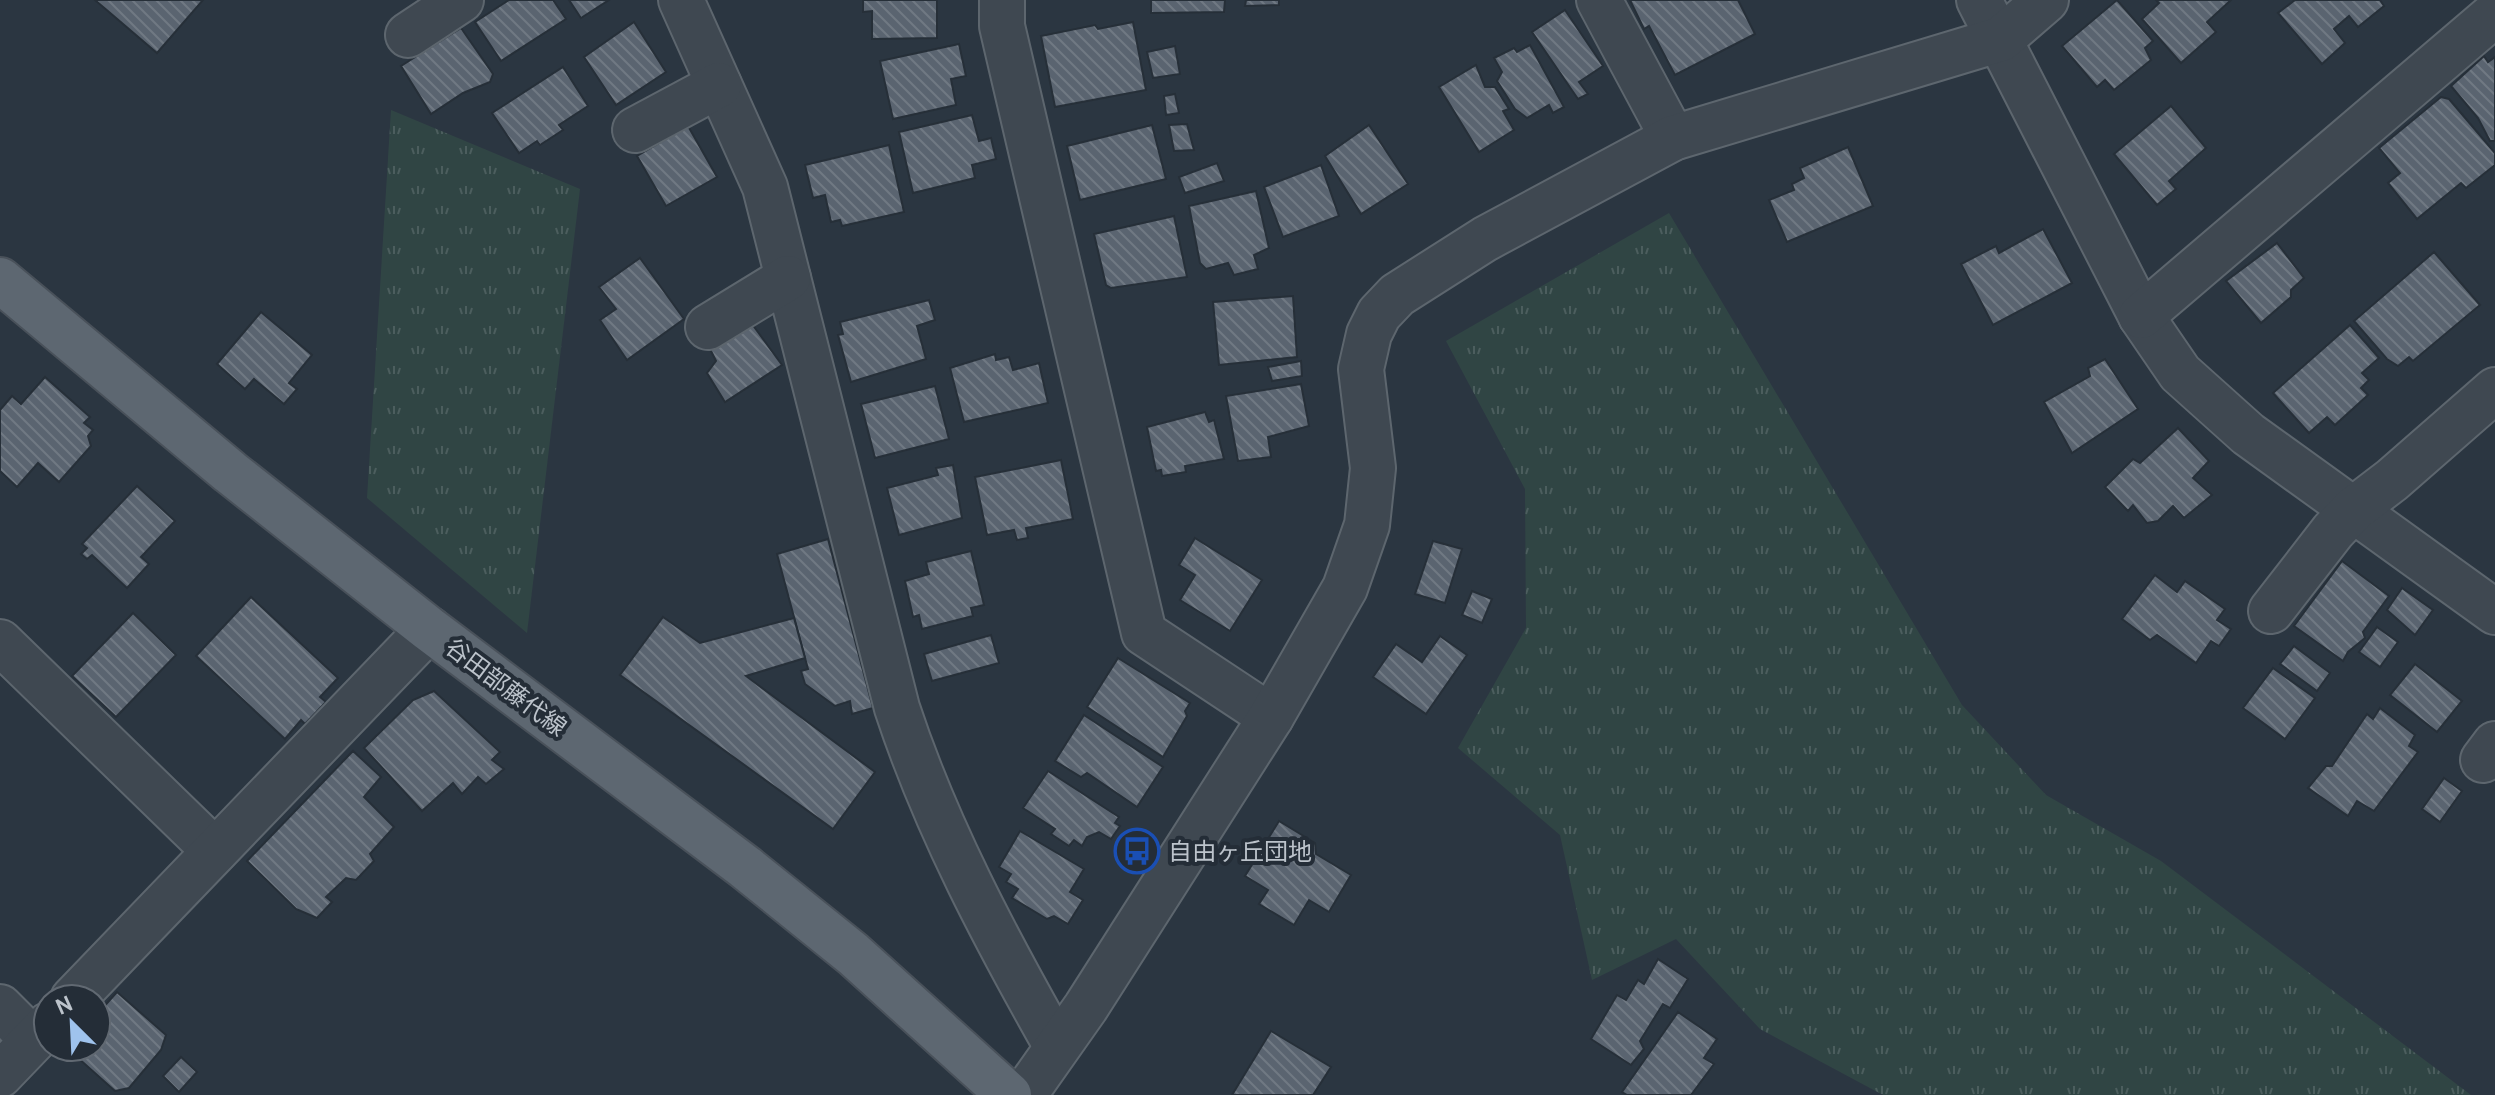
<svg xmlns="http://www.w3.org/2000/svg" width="2495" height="1095" viewBox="0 0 2495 1095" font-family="Cabin,'Noto Sans JP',sans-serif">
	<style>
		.grass { fill: url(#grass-tufts) }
		.building { fill: url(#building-back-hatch); stroke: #262f38; stroke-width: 2 }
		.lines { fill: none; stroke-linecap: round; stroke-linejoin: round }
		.minor-casing { stroke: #5d666e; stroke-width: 48 }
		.major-casing { stroke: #49515a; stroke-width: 48 }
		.minor { stroke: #3f4851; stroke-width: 44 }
		.major { stroke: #5d6771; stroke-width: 44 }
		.labels { text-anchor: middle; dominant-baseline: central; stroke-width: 8; stroke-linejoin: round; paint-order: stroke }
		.street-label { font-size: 24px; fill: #bcc3cb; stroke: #242d37 }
		.poi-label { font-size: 24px; fill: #bcc3cb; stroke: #242d37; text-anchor: start }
	</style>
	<defs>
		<pattern id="grass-tufts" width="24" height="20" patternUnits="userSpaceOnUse" patternTransform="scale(2)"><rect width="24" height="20" fill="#304544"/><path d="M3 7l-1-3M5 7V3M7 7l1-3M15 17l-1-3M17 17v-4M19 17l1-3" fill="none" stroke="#4c5e5e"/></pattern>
		<pattern id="building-back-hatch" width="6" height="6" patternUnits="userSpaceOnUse" patternTransform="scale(2)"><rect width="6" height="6" fill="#5a6470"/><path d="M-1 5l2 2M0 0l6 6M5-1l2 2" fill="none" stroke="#707983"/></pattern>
	</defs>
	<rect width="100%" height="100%" fill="#2b3641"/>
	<g class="grass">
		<path d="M 391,110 L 580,189 L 527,633 L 367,498 Z"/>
		<path d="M 1669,213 L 1962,705 L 2046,795 L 2161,861 L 2471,1095 L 1883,1095 L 1760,1029 L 1676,939 L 1592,980 L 1560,835 L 1458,748 L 1526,628 L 1525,489 L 1446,341 Z"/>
	</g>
	<g class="building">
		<path d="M 95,0 L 203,0 L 157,53 Z"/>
		<path d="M 509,0 L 553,0 L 566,19 L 501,61 L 475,22 Z"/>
		<path d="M 569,0 L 609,0 L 581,18 Z"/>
		<path d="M 863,0 L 937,0 L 937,38 L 872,39 L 872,11 L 863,12 Z"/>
		<path d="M 1151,0 L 1225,0 L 1224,12 L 1151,13 Z"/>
		<path d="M 1246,0 L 1279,0 L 1279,5 L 1245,6 Z"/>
		<path d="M 1630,0 L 1738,0 L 1755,34 L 1675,75 L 1649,26 L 1644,29 Z"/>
		<path d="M 2117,0 L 2153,41 L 2145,48 L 2151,60 L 2114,90 L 2105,80 L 2097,87 L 2062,46 Z"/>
		<path d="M 2156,0 L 2231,0 L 2207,22 L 2216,32 L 2181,63 L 2142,19 L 2159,3 Z"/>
		<path d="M 2295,0 L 2380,0 L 2384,6 L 2358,27 L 2349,16 L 2334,29 L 2345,43 L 2322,64 L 2278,13 Z"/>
		<path d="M 1565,10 L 1603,66 L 1579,82 L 1588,94 L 1578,99 L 1532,32 Z"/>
		<path d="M 634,22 L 666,72 L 616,105 L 584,57 Z"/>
		<path d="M 1133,22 L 1146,90 L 1055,107 L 1041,36 L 1095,25 L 1098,29 Z"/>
		<path d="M 461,28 L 493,74 L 490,82 L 463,93 L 431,114 L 401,66 Z"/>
		<path d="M 959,44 L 966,76 L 951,79 L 956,105 L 893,119 L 880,61 Z"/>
		<path d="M 1530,45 L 1564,107 L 1553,113 L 1549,105 L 1527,118 L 1515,109 L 1497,81 L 1502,72 L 1494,58 L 1514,48 L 1517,52 Z"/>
		<path d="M 1175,46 L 1180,74 L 1153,78 L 1147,52 Z"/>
		<path d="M 2484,56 L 2488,62 L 2495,57 L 2495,141 L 2490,141 L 2478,118 L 2451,86 Z"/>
		<path d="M 1476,65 L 1485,87 L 1495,87 L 1509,109 L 1503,111 L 1514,130 L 1479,152 L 1439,87 Z"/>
		<path d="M 563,67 L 588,106 L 559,125 L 563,130 L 540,145 L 537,141 L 519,153 L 492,113 Z"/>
		<path d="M 1175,94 L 1179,113 L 1166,115 L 1164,96 Z"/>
		<path d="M 2441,97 L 2449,99 L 2495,153 L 2495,165 L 2466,188 L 2461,183 L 2417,219 L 2388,183 L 2400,173 L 2379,148 Z"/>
		<path d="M 2171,106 L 2206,148 L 2169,181 L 2176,189 L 2157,205 L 2114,154 Z"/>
		<path d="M 972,115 L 979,141 L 991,138 L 996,159 L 972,165 L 975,178 L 913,193 L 899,132 Z"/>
		<path d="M 1187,124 L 1194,150 L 1174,151 L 1169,125 Z"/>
		<path d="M 1152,125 L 1166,179 L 1080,200 L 1067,146 Z"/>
		<path d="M 1369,125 L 1408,184 L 1361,214 L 1325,156 Z"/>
		<path d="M 688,126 L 717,177 L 666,206 L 637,156 Z"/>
		<path d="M 889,145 L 904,212 L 842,226 L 840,220 L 831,222 L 825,195 L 813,198 L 805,165 Z"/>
		<path d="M 1848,147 L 1873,206 L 1787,242 L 1769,200 L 1794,190 L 1792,184 L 1804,178 L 1800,168 Z"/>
		<path d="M 1217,163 L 1224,181 L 1185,193 L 1179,177 Z"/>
		<path d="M 1321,165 L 1339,216 L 1283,237 L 1264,187 Z"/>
		<path d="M 1256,191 L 1269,248 L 1254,255 L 1258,269 L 1234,275 L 1228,263 L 1206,269 L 1200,263 L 1189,206 Z"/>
		<path d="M 1174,216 L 1187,277 L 1111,288 L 1106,285 L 1094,234 Z"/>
		<path d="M 2043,229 L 2072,283 L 1993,325 L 1961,264 L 1996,246 L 1999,253 Z"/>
		<path d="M 2277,243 L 2304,278 L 2291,290 L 2291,297 L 2261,323 L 2226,281 Z"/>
		<path d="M 2434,252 L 2480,305 L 2413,361 L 2409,357 L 2398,366 L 2387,359 L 2354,321 Z"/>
		<path d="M 640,258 L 684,319 L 627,360 L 600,320 L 616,309 L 599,287 Z"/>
		<path d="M 1293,296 L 1297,357 L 1219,365 L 1213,302 Z"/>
		<path d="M 929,300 L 935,320 L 917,326 L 926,359 L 851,382 L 838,335 L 843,334 L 840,322 Z"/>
		<path d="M 261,312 L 312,355 L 289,383 L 297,389 L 284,404 L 254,379 L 245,389 L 217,364 Z"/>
		<path d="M 752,324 L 782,365 L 725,402 L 707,373 L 716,361 L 710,349 Z"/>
		<path d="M 2350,325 L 2379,358 L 2362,373 L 2369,380 L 2361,388 L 2368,395 L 2335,425 L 2327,417 L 2309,433 L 2273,393 Z"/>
		<path d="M 995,354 L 996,360 L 1009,357 L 1013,370 L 1039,363 L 1048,403 L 964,422 L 950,368 Z"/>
		<path d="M 2105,359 L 2138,409 L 2072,453 L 2044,402 L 2090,376 L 2088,368 Z"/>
		<path d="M 1301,361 L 1302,376 L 1272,381 L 1268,367 Z"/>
		<path d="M 45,377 L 90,417 L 84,423 L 93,430 L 88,436 L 91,446 L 59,482 L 38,463 L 17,487 L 0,471 L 0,410 L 12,396 L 21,404 Z"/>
		<path d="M 1301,384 L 1309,426 L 1268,437 L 1271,457 L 1238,461 L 1226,396 Z"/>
		<path d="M 935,386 L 949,439 L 875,458 L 861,404 Z"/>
		<path d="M 1205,412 L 1209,422 L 1214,420 L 1224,459 L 1185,466 L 1186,472 L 1162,476 L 1161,470 L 1156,471 L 1147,427 Z"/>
		<path d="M 2178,428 L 2209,461 L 2193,478 L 2212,495 L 2184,518 L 2173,506 L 2158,521 L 2147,523 L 2133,505 L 2128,511 L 2105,487 L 2133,459 L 2140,463 Z"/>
		<path d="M 1061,460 L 1073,519 L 1026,528 L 1028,538 L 1017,540 L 1014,530 L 987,535 L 975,477 Z"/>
		<path d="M 953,465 L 962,518 L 899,535 L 887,488 L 938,475 L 936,468 Z"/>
		<path d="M 137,486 L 175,521 L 141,557 L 149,564 L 127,588 L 92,555 L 87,559 L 81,554 L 87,548 L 82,544 Z"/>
		<path d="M 1195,538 L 1262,580 L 1230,631 L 1180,600 L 1195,575 L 1179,565 Z"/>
		<path d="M 828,539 L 873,708 L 852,714 L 850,701 L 835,706 L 805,684 L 801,671 L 808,669 L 777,554 Z"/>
		<path d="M 1433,541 L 1462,549 L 1445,603 L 1415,594 Z"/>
		<path d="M 971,551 L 984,605 L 971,608 L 973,616 L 922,629 L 919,615 L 913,617 L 905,581 L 929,574 L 926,562 Z"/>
		<path d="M 2342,561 L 2389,596 L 2363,632 L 2365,638 L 2348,652 L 2343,661 L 2294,626 Z"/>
		<path d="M 2155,575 L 2177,592 L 2185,581 L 2225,609 L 2217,620 L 2231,629 L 2219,646 L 2211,641 L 2196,663 L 2157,635 L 2150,640 L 2122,619 Z"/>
		<path d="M 2402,588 L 2433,610 L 2415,635 L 2387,610 Z"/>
		<path d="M 1472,591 L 1492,599 L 1482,623 L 1462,615 Z"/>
		<path d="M 251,597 L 338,678 L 320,697 L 326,702 L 305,724 L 301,720 L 285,739 L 196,656 Z"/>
		<path d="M 133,613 L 176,655 L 116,717 L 72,676 Z"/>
		<path d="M 663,617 L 700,643 L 794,618 L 805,658 L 746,676 L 875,772 L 833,829 L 620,675 Z"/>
		<path d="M 2377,627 L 2398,642 L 2380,667 L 2359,652 Z"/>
		<path d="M 991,635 L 999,663 L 932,681 L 924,654 Z"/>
		<path d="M 1440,636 L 1467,655 L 1426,714 L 1373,677 L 1396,644 L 1422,662 Z"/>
		<path d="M 2294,646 L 2330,673 L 2317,691 L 2280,664 Z"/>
		<path d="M 1118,658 L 1190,703 L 1185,711 L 1187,716 L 1163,757 L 1087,707 Z"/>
		<path d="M 2415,664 L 2462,701 L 2437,732 L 2390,695 Z"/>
		<path d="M 2273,668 L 2315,698 L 2285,739 L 2243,708 Z"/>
		<path d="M 434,691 L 500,752 L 492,760 L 504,769 L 486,784 L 478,777 L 462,794 L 453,783 L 422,811 L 364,748 L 413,700 Z"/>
		<path d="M 2380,708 L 2415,735 L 2409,746 L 2418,752 L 2374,811 L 2357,801 L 2348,816 L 2308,788 L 2326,766 L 2332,766 L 2367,714 L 2373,719 Z"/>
		<path d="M 1084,715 L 1163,767 L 1137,807 L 1087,773 L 1081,777 L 1055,761 Z"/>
		<path d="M 353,751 L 381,777 L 364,797 L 394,827 L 370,854 L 374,861 L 356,880 L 346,878 L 326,897 L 332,902 L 317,918 L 296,909 L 247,861 Z"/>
		<path d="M 1048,771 L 1119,817 L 1115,823 L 1120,826 L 1111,839 L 1099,832 L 1087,837 L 1082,846 L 1074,840 L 1069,846 L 1051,834 L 1055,829 L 1023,808 Z"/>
		<path d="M 2444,778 L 2462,791 L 2440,822 L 2422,809 Z"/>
		<path d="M 1279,821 L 1315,843 L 1316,854 L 1351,875 L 1329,912 L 1309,900 L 1294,925 L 1259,904 L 1268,890 L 1245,876 Z"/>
		<path d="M 1020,831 L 1084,869 L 1070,892 L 1083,900 L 1068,924 L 1054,916 L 1047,919 L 1012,898 L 1018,889 L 1006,882 L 1011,874 L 999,867 Z"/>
		<path d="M 1658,959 L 1688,979 L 1670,1008 L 1663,1004 L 1640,1041 L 1644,1049 L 1631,1065 L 1591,1039 L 1617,995 L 1626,1000 L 1638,980 L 1644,984 Z"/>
		<path d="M 117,992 L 166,1035 L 161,1050 L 129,1088 L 115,1091 L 68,1049 L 70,1047 L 96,1047 L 96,1027 L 106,1016 L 100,1011 Z"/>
		<path d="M 1678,1012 L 1717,1039 L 1704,1058 L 1714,1064 L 1691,1095 L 1627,1095 L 1622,1092 Z"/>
		<path d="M 1271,1031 L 1331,1067 L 1313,1095 L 1232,1095 Z"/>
		<path d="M 181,1057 L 197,1072 L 179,1092 L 163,1076 Z"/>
	</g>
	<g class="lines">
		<g class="minor-casing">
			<g id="minor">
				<path d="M 681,0 L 765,187 L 897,708 C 936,827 996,939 1057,1047"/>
				<path d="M 1002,0 L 1002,26 L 1144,633 L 1271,717"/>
				<path d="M 1599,0 L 1673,138"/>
				<path d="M 1979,0 L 2141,316 L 2180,373 L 2248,434 L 2495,612"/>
				<path d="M 408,35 L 461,0"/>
				<path d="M 635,130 L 719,85"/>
				<path d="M 2141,316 L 2495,14"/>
				<path d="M 708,327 L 788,278"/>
				<path d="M 2271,611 L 2333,531 L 2354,509 L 2392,480 L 2495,390"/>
				<path d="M 0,642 L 215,851"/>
				<path d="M 2483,760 L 2495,744"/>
				<path d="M 73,999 L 429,629"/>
				<path d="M 0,1007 L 33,1040"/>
				<path d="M 0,1075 L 48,1025"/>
				<path d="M 1024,1095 L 1086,1007 L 1271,717 L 1345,588 L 1367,525 L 1373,468 L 1361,369 L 1369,334 L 1379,314 L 1397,295 L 1485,239 L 1673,138 L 2001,39 L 2046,0"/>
			</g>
		</g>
		<g class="major-casing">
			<path id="major" d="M 0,280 L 230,472 L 429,629 L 745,867 L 853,954 L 1009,1095"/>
		</g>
		<use href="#minor" class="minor"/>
		<use href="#major" class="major"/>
	</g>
	<defs>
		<g id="bus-ring" transform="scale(2.3)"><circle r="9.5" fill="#242d37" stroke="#1a4fb4" stroke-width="1.5"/><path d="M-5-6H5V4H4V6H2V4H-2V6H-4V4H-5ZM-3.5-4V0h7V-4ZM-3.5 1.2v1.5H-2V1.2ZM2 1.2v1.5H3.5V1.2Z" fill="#1a4fb4"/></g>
	</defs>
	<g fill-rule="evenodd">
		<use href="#bus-ring" x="1137" y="851"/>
	</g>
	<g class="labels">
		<g class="street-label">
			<text transform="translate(506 687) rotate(37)">谷田部藤代線</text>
		</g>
		<g class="poi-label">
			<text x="1168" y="851">自由ヶ丘団地</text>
		</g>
	</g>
	<g transform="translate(72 1023) rotate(336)"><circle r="38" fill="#242d37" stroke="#616972" stroke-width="2"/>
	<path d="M0-6L14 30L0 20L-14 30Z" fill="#9fc3ed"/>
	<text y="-12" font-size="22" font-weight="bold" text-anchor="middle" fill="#bcc3cb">N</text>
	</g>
</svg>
